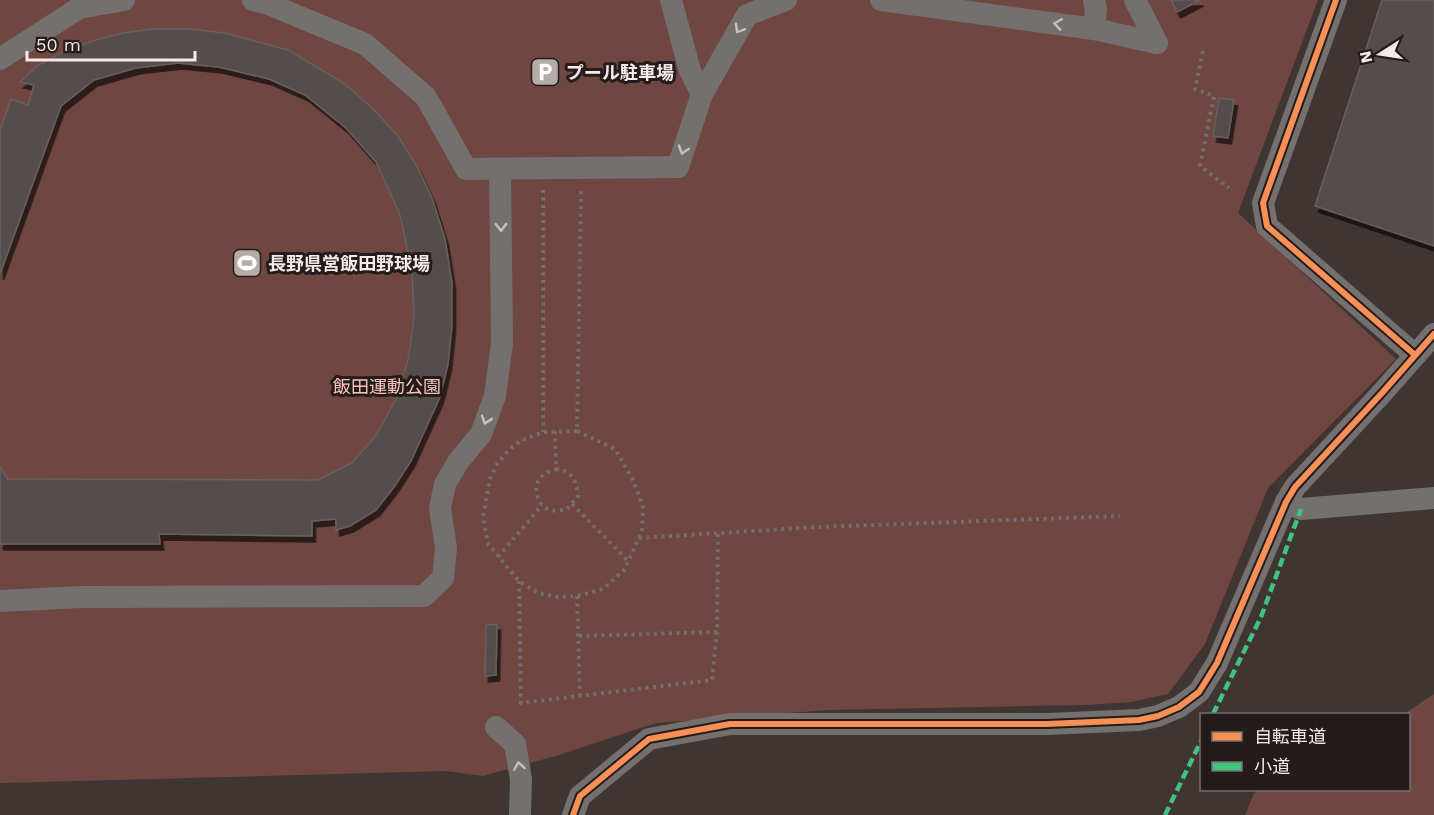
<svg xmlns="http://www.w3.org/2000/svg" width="1434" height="815" viewBox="0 0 1434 815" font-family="'Work Sans','Noto Sans JP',sans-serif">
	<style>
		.green { fill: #6f4640 }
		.building { fill: #554d4c; stroke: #685f5d; stroke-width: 1.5; filter: url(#shadow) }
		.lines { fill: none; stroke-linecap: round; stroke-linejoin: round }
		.path { stroke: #736d6d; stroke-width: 4; stroke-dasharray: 3 4.5; stroke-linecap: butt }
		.minor { stroke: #757070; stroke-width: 22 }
		.quiet { stroke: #40c37c; stroke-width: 4.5; stroke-dasharray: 9 4.5; stroke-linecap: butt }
		.cycleway-casing { stroke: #241c1b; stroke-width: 10 }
		.cycleway { stroke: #f78f57; stroke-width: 6 }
		.oneway { stroke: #c8bfbe }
		.labels { text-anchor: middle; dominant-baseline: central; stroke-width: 6; stroke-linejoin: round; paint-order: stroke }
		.poi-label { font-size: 18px; font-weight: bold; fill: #f5eae8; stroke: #241c1b; text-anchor: start }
		.park-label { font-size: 18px; fill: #f9c3bb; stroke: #241c1b }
	</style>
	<defs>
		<filter id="shadow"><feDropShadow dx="3.5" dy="6" stdDeviation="0" flood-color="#0009"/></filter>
	</defs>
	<rect width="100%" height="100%" fill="#3f3634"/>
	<g class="green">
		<path d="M 0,0 L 1318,0 L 1238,213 L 1396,359 L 1268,488 L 1205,644 L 1168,694 L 1131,702 L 1086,705 L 829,710 L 656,723 L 559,755 L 483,776 L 446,771 L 3,783 L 0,783 Z"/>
		<path d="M 1434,694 L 1434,815 L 1245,815 L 1254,793 L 1262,790 L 1408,790 L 1408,714 L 1404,714 Z"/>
	</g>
	<g class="building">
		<path d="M 1171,0 L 1200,0 L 1177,12 Z"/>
		<path d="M 1382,0 L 1434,0 L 1434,246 L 1315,206 Z"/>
		<path d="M 154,29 L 189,29 L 225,33 L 288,50 L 345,84 L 372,108 L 398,136 L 417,166 L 432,198 L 445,239 L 452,283 L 452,326 L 448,364 L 440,397 L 411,461 L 394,487 L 376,510 L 350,526 L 336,530 L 336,519 L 312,521 L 312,536 L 159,534 L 160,544 L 0,544 L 0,467 L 8,479 L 318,480 L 352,463 L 377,434 L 396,399 L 408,360 L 414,317 L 412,270 L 400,215 L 376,162 L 346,128 L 305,95 L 269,79 L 219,67 L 178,63 L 136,68 L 94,80 L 61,106 L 0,274 L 0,130 L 11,99 L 28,105 L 34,85 L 20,82 L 37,66 L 63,52 L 92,41 L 123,33 Z"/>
		<path d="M 1219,98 L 1234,100 L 1228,138 L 1213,136 Z"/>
		<path d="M 497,624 L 496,675 L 485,676 L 486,625 Z"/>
	</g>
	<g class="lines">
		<g class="path">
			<path d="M 1203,51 L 1195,89 L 1214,96 L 1200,166 L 1229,188"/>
			<path d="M 543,190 L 543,432"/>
			<path d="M 555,431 L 556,469"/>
			<path d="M 577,431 L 543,432 L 520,441 L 508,451 L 497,464 L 490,479 L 483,517 L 488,544 L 519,581 L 538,593 L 558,597 L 577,596 L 603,589 L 625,569 L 642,531 L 643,507 L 634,482 L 615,449 L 577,431 L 581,189"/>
			<path d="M 556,469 C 571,469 577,482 578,496 L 567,509 C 561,510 554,512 548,509 C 536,504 532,483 543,475 C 546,472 552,471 556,469 Z"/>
			<path d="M 572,504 L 628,561"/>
			<path d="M 639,538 L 817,527 L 1120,516"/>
			<path d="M 498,557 L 542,505"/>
			<path d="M 519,581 L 521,703 L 712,680 L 717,632 L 718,532"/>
			<path d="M 577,596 L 580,696"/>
			<path d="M 579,636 L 717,632"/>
		</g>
		<g class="minor">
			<path d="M 253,0 L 271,5 L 365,44 L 426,97 L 466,169 L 678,167 L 702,94 L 747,15 L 786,0"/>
			<path d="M 671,0 L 690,71 L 702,94"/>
			<path d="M 881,0 L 1094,29 L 1157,43"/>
			<path d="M 1135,0 L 1157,43"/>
			<path d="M 1336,0 L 1263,203 L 1267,226 L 1415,355"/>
			<path d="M 1094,29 L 1096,9 L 1094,0"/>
			<path d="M 0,59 L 79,8 L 124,0"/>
			<path d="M 1286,502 L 1301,509 L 1434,498"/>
			<path d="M 0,601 L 81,597 L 424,596 L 443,578 L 446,548 L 440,508 L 445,484 L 458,462 L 481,434 L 495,396 L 502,343 L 500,169"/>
			<path d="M 496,727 L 515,744 L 521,779 L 520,815"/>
			<path d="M 573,815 L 580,796 L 649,739 L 730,724 L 1047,724 L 1139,720 L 1158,716 L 1179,707 L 1199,692 L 1217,663 L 1286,502 L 1295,487 L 1382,393 L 1434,334"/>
		</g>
		<g class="quiet">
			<path d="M 1213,714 L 1261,617 L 1301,509"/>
			<path d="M 1165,815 L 1202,739"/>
		</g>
		<g class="cycleway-casing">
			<g id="cycleway">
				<path d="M 1336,0 L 1263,203 L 1267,226 L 1415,355"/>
				<path d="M 573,815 L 580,796 L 649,739 L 730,724 L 1047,724 L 1139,720 L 1158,716 L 1179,707 L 1199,692 L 1217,663 L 1286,502 L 1295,487 L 1382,393 L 1434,334"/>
			</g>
		</g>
		<use href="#cycleway" class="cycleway"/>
	</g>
	<defs><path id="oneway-chevron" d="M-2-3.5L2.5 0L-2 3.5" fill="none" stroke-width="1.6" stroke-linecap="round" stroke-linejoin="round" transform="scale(1.5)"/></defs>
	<g class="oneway">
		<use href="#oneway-chevron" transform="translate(1058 24) rotate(-172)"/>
		<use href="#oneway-chevron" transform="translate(739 29) rotate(120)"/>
		<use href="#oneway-chevron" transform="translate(683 150) rotate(108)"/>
		<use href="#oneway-chevron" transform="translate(501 227) rotate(89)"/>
		<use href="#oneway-chevron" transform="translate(486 420) rotate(109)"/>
		<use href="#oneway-chevron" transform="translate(519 766) rotate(-99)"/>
	</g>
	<defs>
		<g id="parking-square" transform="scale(1.5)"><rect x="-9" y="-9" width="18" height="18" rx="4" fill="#b5aba9" stroke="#241c1b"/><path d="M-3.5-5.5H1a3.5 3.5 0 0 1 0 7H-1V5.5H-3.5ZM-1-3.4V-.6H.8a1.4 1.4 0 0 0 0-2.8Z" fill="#fff"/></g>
		<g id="stadium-square" transform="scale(1.5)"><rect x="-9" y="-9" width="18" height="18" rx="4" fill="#b5aba9" stroke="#241c1b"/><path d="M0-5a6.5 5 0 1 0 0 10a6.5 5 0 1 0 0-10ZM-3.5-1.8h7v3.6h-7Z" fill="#fff"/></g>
	</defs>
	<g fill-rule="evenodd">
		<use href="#parking-square" x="545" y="72"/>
		<use href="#stadium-square" x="247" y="263"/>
	</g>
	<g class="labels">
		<g class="poi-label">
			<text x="566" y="72">プール駐車場</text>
			<text x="268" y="263">長野県営飯田野球場</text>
		</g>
		<g class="park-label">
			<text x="387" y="386">飯田運動公園</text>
		</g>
	</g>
	<rect x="1200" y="713" width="210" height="78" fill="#241c1b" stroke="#786e6d" stroke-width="1.5"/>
	<rect x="1212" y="732" width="30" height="9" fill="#f78f57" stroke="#786e6d" stroke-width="1.5"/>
	<text x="1254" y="743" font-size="18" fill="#f5eae8">自転車道</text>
	<rect x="1212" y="762" width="30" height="9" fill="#40c37c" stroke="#786e6d" stroke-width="1.5"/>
	<text x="1254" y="773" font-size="18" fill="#f5eae8">小道</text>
	<g transform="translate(1380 54) rotate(258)" stroke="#241c1b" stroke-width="4.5" paint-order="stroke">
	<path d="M0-4.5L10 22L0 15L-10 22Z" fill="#f5eae8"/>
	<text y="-9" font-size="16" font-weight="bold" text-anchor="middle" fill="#f5eae8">N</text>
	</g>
	<path d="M27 51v9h168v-9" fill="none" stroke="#f5eae8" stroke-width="3"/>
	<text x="36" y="51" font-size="18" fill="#f5eae8" stroke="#241c1b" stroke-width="4.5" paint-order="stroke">50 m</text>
</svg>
